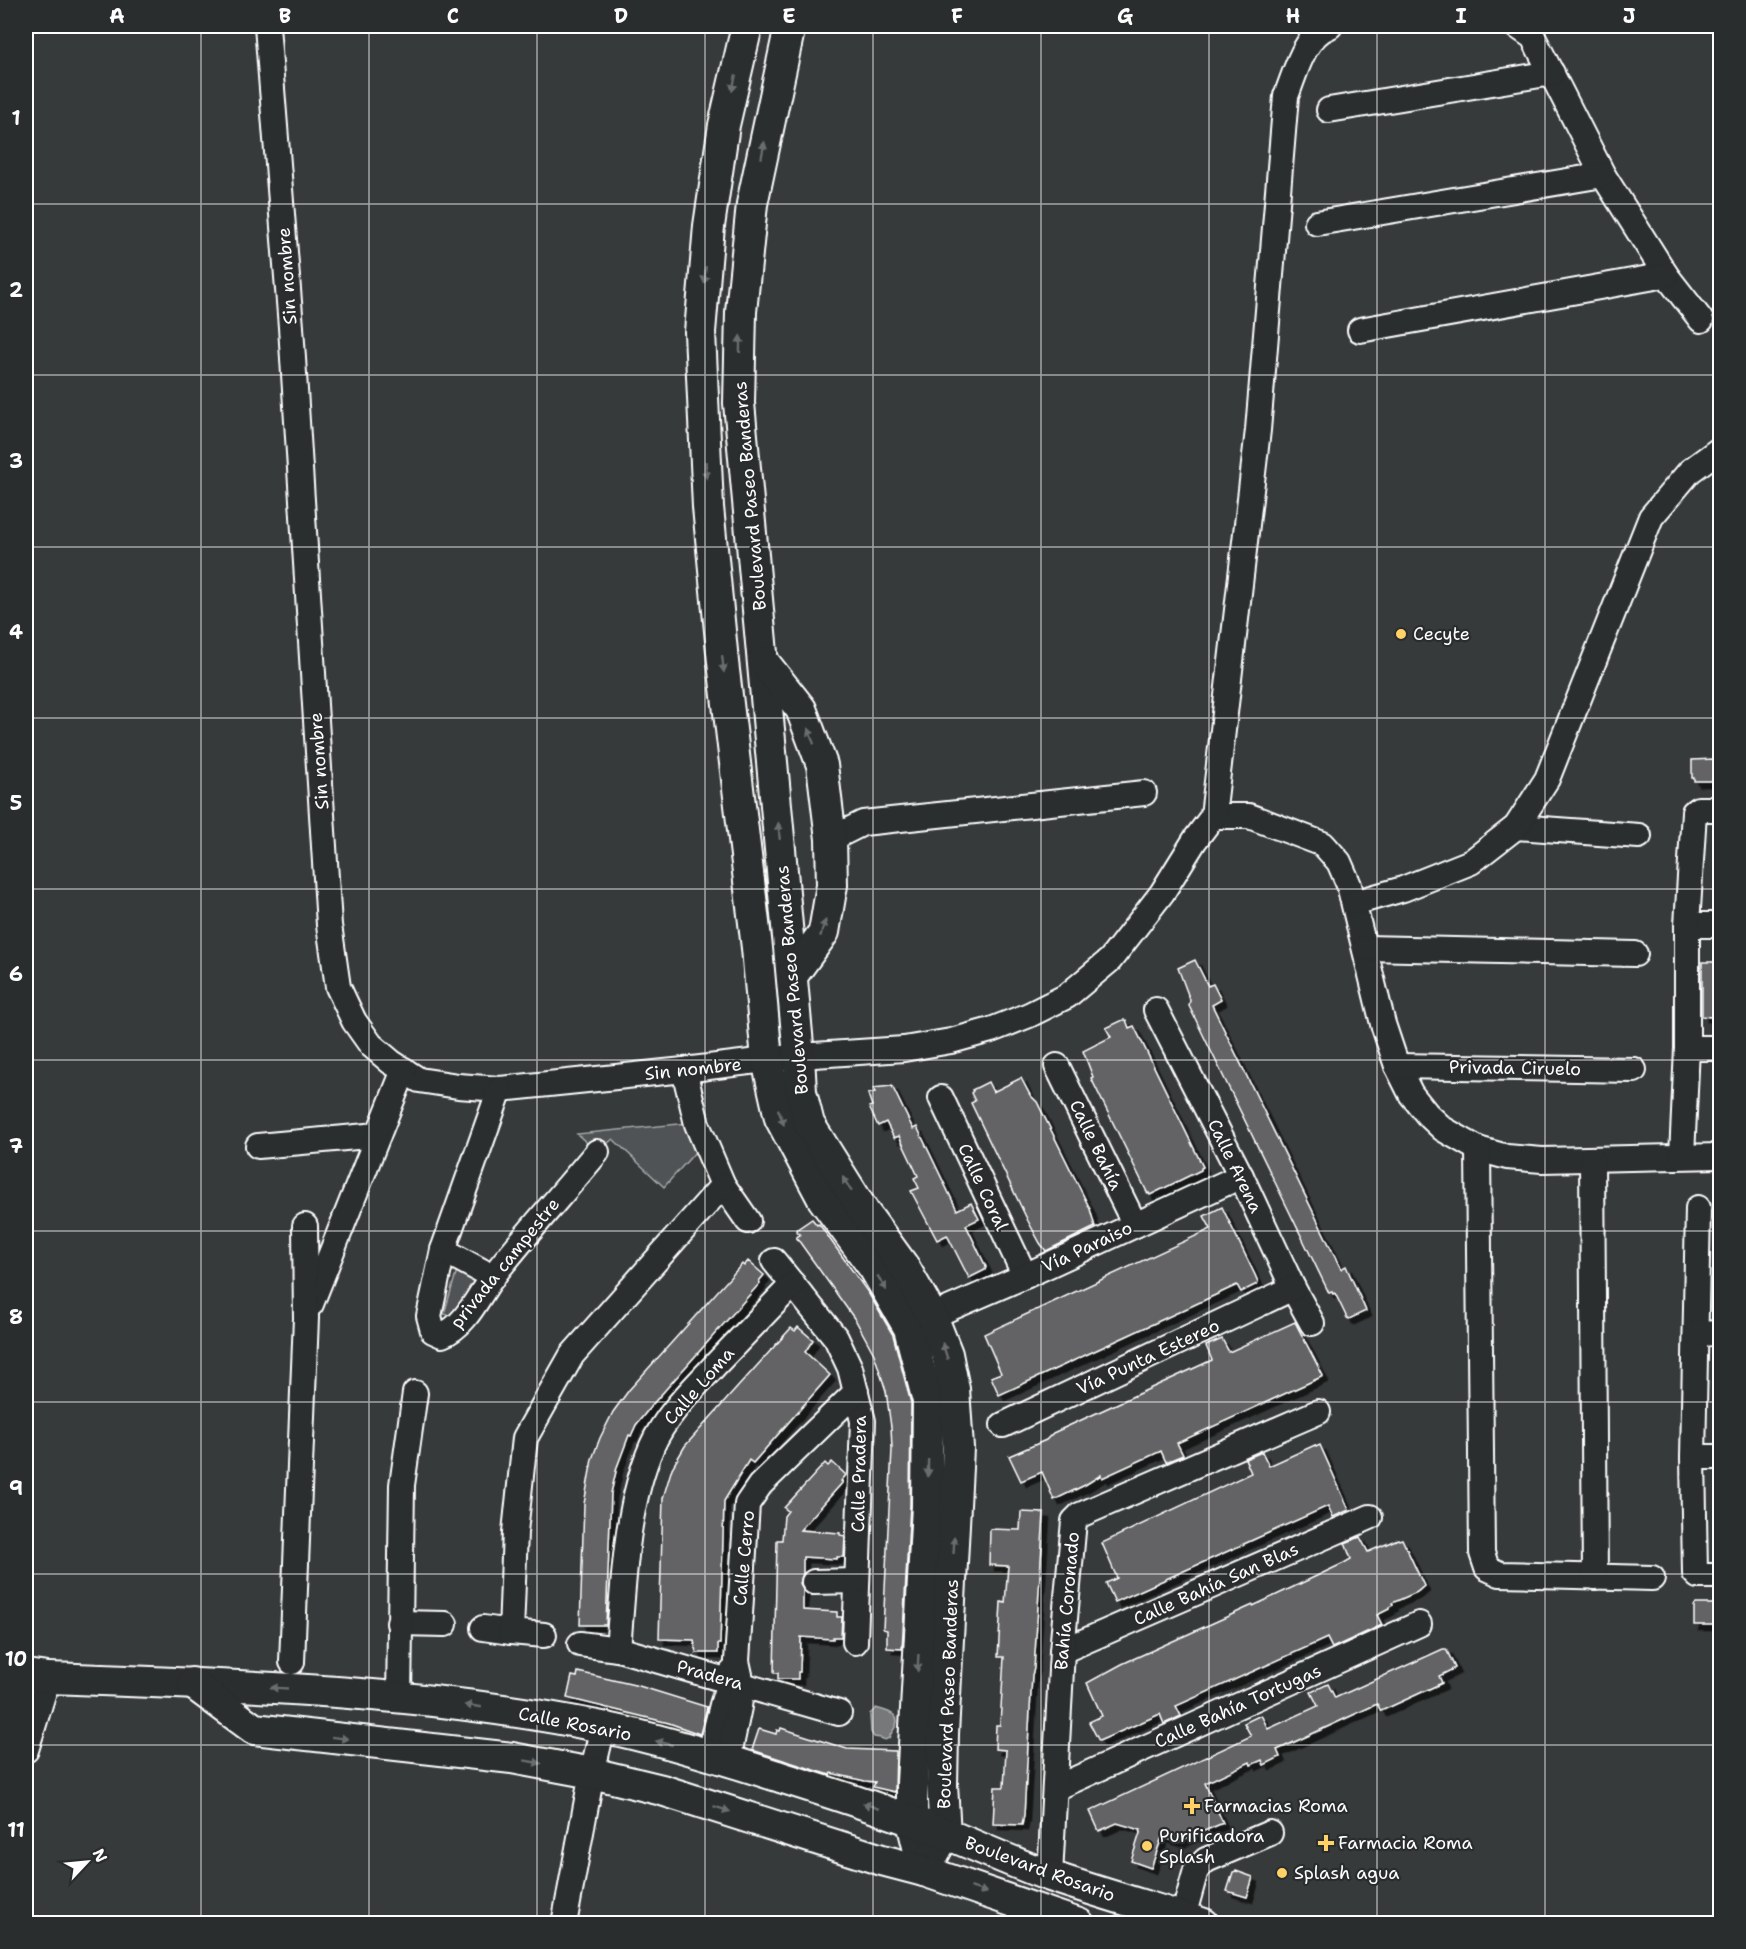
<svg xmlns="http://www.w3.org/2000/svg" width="1746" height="1949" viewBox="0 0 1746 1949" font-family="'Shantell Sans',sans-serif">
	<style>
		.green { fill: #505354; stroke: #a8a9aa; stroke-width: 1.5 }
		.water { fill: #767879; stroke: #adaeaf; stroke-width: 1.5 }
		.building { fill: #636465; stroke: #fff; stroke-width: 1.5; filter: url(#shadow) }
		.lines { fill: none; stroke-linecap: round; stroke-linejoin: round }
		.minor-casing { stroke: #fff; stroke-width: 28 }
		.major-casing { stroke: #fff; stroke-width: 34 }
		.minor { stroke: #2a2d2e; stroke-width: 24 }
		.major { stroke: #2a2d2e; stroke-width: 30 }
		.oneway { fill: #6a6c6d }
		.grid { fill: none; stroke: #fff; stroke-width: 1.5; stroke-opacity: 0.55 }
		.poi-dot { fill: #ffd166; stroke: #2a2d2e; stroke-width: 2 }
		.labels { text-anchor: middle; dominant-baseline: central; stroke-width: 4.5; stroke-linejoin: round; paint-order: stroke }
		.street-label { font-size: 18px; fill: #fff; stroke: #2a2d2e }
		.poi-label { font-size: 18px; fill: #fff; stroke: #2a2d2e; text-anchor: start }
		.neatline { fill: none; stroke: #fff; stroke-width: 2 }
		.grid-label { font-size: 20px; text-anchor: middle; font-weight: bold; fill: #fff }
	</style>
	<defs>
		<filter id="shadow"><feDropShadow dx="5.5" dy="5.5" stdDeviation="0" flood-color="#0009"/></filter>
	</defs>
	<rect width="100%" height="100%" fill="#373a3b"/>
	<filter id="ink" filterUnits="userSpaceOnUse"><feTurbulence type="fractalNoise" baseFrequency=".0167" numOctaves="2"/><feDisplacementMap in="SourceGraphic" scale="12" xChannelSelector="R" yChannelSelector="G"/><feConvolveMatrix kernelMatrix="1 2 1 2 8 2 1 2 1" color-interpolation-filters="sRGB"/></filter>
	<g filter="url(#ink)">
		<g class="green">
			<path d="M 689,1123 L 697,1150 L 664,1187 L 613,1139 L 597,1152 L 577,1134 Z"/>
			<path d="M 457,1270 L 478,1279 L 454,1316 L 444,1314 Z"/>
		</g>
		<path class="water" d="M 876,1708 C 886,1711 904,1714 894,1729 C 892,1732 890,1735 889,1738 L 885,1740 L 881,1738 L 874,1737 L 871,1732 L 870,1714 Z"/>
		<g class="building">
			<path d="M 1714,759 L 1715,778 L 1713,778 L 1712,781 L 1694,781 L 1694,778 L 1692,778 L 1692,760 Z"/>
			<path d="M 1195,960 L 1208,986 L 1213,984 L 1221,1000 L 1212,1005 L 1341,1269 L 1346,1266 L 1366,1311 L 1349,1319 L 1347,1318 L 1335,1293 L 1333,1294 L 1332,1292 L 1329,1293 L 1189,1006 L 1190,1000 L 1178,968 Z"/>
			<path d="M 1702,962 L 1720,962 L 1720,1018 L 1702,1016 Z"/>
			<path d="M 1123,1020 L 1126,1020 L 1129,1028 L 1134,1026 L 1203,1167 L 1201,1168 L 1201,1170 L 1150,1195 L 1149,1193 L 1148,1194 L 1091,1078 L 1093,1077 L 1083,1051 L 1111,1037 L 1106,1028 Z"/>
			<path d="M 1021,1078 L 1030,1095 L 1037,1102 L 1090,1209 L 1095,1227 L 1046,1251 L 1040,1243 L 1028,1221 L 971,1103 L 975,1101 L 971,1093 L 973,1091 L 972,1090 L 988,1082 L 993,1092 Z"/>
			<path d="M 892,1086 L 913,1129 L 917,1127 L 957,1210 L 971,1203 L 979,1219 L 966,1225 L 986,1267 L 985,1270 L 969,1278 L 947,1235 L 937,1240 L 911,1191 L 919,1188 L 914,1178 L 918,1176 L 899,1136 L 894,1138 L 886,1122 L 878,1126 L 869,1107 L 872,1106 L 868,1094 L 875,1092 L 873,1088 Z"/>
			<path d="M 1222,1207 L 1255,1275 L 1258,1282 L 1257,1284 L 1241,1292 L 1237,1285 L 999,1395 L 991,1377 L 1001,1373 L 984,1334 L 1211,1229 L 1204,1216 Z"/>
			<path d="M 812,1219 L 817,1225 L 819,1224 L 869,1294 L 893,1335 L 911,1403 L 910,1505 L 902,1649 L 887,1648 L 887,1630 L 883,1629 L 892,1449 L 891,1427 L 886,1391 L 874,1354 L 856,1321 L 796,1237 L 800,1235 L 796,1230 Z"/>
			<path d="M 748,1261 L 764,1275 L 759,1281 L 760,1283 L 651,1406 L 636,1425 L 631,1436 L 629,1435 L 617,1467 L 611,1493 L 606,1625 L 580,1625 L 584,1504 L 592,1459 L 600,1438 L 613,1412 L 629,1390 L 742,1264 L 744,1266 Z"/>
			<path d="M 1295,1322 L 1323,1376 L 1319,1378 L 1177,1443 L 1183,1455 L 1166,1462 L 1161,1451 L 1102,1478 L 1101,1475 L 1085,1485 L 1054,1500 L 1042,1472 L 1021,1481 L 1009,1456 L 1046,1440 L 1053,1433 L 1212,1360 L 1206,1346 L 1222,1339 L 1229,1352 Z"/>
			<path d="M 798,1327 L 813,1340 L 805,1352 L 830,1375 L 753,1463 L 749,1460 L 724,1501 L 720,1644 L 718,1644 L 718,1653 L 696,1653 L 694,1640 L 659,1639 L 663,1498 L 672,1468 L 685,1446 L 727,1399 L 791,1328 L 795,1331 Z"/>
			<path d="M 1315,1445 L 1316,1447 L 1320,1445 L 1349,1510 L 1333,1517 L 1328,1506 L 1115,1602 L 1106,1583 L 1117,1578 L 1102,1543 L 1251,1473 L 1245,1459 L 1262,1452 L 1269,1466 Z"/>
			<path d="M 832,1462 L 846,1475 L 841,1481 L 843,1482 L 800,1530 L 840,1533 L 840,1535 L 845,1536 L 844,1557 L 837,1557 L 837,1559 L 803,1557 L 803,1573 L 800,1583 L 803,1590 L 803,1610 L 837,1612 L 837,1617 L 842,1617 L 841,1637 L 833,1637 L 833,1639 L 801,1637 L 800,1672 L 798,1672 L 798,1679 L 778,1679 L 778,1673 L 774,1673 L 777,1540 L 782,1540 L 784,1516 L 788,1511 L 784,1508 L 825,1463 L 828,1466 Z"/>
			<path d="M 1021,1512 L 1044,1513 L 1034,1668 L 1032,1675 L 1024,1815 L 1022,1825 L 993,1824 L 995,1787 L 1004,1787 L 1006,1750 L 995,1749 L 996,1725 L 1000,1725 L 1004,1657 L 998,1657 L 1001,1602 L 1005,1603 L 1008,1566 L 989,1565 L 990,1529 L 1020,1530 Z"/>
			<path d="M 1360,1537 L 1368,1552 L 1398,1539 L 1399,1540 L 1402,1539 L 1424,1586 L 1417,1592 L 1392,1603 L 1393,1605 L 1389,1607 L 1389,1609 L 1377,1615 L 1382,1625 L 1332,1648 L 1327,1638 L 1176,1706 L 1181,1716 L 1164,1724 L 1160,1714 L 1099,1741 L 1089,1722 L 1102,1716 L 1087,1683 L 1122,1664 L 1253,1605 L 1253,1606 L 1344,1563 L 1351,1559 L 1345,1543 Z"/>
			<path d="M 1696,1604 L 1714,1604 L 1716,1606 L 1716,1625 L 1694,1625 L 1694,1606 Z"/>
			<path d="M 1443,1649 L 1446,1649 L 1455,1668 L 1439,1676 L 1442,1683 L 1381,1711 L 1377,1704 L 1277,1750 L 1280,1757 L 1264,1765 L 1262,1760 L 1251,1765 L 1250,1762 L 1205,1783 L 1223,1823 L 1178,1842 L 1162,1837 L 1151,1868 L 1131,1861 L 1141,1830 L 1117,1823 L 1099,1831 L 1090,1811 L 1251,1736 L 1244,1723 L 1261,1715 L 1268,1729 L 1318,1706 L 1311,1692 L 1328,1684 L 1335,1698 Z"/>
			<path d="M 578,1672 L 639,1686 L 707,1707 L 700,1734 L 669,1723 L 567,1698 L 572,1676 L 577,1677 Z"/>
			<path d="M 781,1728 L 847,1749 L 896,1751 L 895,1792 L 873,1787 L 875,1782 L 865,1781 L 831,1773 L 830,1775 L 752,1750 L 759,1729 L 776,1734 L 777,1730 L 780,1731 Z"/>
			<path d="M 1236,1871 L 1253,1877 L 1247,1897 L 1227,1891 L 1233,1872 Z"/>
		</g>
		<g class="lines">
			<g class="minor-casing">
				<g id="minor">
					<path d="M 267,26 L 291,327 L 329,925 L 338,987 L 354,1021 L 371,1045 L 391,1062 L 419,1080 L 458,1086 L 500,1089 L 684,1070 L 799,1056 L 904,1049 L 951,1041 L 991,1030 L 1029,1015 L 1067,996 L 1110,960 L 1162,893 L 1195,840 L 1213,816 L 1249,816 L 1323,844 L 1339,862 L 1349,885 L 1383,1024 L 1397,1066 L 1411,1094 L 1427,1114 L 1443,1129 L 1478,1149 L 1507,1157 L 1542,1160 L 1720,1156"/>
					<path d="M 1517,26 L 1533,37 L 1603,175 L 1666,275 L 1701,320"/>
					<path d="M 1329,110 L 1552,73"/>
					<path d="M 1317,223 L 1603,175"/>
					<path d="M 1360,330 L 1666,275"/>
					<path d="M 1213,816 L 1258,430 L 1286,96 C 1296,72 1303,36 1330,26"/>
					<path d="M 1516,827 L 1639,836"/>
					<path d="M 831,839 L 863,823 L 1144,793"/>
					<path d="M 1354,903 L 1403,889 L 1471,862 L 1516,827 L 1547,779 L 1651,517 L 1690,471 L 1720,449"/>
					<path d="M 1687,925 L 1720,925"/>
					<path d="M 1365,948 L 1635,954"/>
					<path d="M 1156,1010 L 1241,1176 L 1293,1288 L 1312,1323"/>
					<path d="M 1687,1048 L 1720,1048"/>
					<path d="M 1057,1066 L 1135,1225"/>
					<path d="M 1397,1066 L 1634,1070"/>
					<path d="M 684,1070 L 697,1124 L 723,1185 L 748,1221"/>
					<path d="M 500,1089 L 443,1250 L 429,1316 L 433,1331 L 442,1335 C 466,1326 478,1296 493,1276 C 526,1234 563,1193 597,1152"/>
					<path d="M 941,1098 L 1025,1276"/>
					<path d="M 258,1146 L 378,1135"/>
					<path d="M 1478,1149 L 1482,1553 L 1487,1568 L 1500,1574 L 1652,1578"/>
					<path d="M 1682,1156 L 1687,1048 L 1687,925 L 1694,812 L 1698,809 L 1720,809"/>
					<path d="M 1592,1159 L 1595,1577"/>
					<path d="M 1698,1208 L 1693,1457 L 1695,1573 L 1698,1576 L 1720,1576"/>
					<path d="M 443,1250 L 493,1277"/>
					<path d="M 774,1261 L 836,1338 L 850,1368 L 863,1421 L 855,1642"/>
					<path d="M 311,1304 L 404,1070"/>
					<path d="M 932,1316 L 1025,1276 L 1241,1176"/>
					<path d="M 1696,1334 L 1720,1333"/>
					<path d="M 1003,1425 L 1293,1288"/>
					<path d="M 1693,1457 L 1720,1457"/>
					<path d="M 814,1582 L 856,1581"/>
					<path d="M 399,1623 L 445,1624"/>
					<path d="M 483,1628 L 511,1632"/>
					<path d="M 544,1635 L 511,1632 L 515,1532 L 525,1438 L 572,1355 L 723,1185"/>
					<path d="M 580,1644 L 618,1649 L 839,1713"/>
					<path d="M 618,1649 C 624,1581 625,1509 652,1446 C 666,1414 694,1388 717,1363 C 742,1337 768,1310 793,1284"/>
					<path d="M 1062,1651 L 1370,1517"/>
					<path d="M 292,1662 L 306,1318 L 305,1226"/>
					<path d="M 399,1699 L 402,1485 L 415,1393"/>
					<path d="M 712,1745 L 722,1705 L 732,1672"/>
					<path d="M 26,1750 L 48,1678"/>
					<path d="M 728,1760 L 739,1707 L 742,1684 L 737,1661 L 747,1504 L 760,1485 L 856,1392"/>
					<path d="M 1056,1788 L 1419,1624"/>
					<path d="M 1050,1876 L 1062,1651 L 1074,1521 L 1080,1515 L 1318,1412"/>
					<path d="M 1183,1917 L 1196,1870 L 1206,1860 L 1270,1833"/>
					<path d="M 564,1924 L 592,1773 L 603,1727"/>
				</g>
			</g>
			<g class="major-casing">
				<g id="major">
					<path d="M 747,26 L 724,125 L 709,226 L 700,332 L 708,507 L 723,662 L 757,948 L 767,1060 L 780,1118 L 823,1199 L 874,1268 L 909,1328 L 928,1401 L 927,1506 L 912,1783 L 912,1822 L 924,1871"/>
					<path d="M 790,26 L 752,204 L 741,312 L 739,403 L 799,1056 L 801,1092 L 809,1124 L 864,1212 L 904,1267 L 932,1316 L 947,1354 L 954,1389 L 958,1448 L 943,1734 L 942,1785 L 945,1834 L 924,1871"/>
					<path d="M 763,661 L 801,709 L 822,765 L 831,839 L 832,885 L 824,932 L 792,976"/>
					<path d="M 26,1675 L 48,1678 C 233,1685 420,1690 602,1727 C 660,1739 718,1757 774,1775 C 831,1793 889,1811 944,1833 C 979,1847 1014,1863 1050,1876 C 1100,1893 1153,1908 1204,1924"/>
					<path d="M 192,1683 L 254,1729 L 512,1758 L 592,1773 L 662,1790 L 882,1860 L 924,1871 L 1079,1924"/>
				</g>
			</g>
			<use href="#minor" class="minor"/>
			<use href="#major" class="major"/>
		</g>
		<defs><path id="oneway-solid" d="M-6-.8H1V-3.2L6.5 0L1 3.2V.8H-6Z" transform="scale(1.5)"/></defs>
		<g class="oneway">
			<use href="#oneway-solid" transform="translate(734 83) rotate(103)"/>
			<use href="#oneway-solid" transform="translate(763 150) rotate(-79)"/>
			<use href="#oneway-solid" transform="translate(705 275) rotate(95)"/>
			<use href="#oneway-solid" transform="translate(740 344) rotate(-89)"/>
			<use href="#oneway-solid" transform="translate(706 470) rotate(87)"/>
			<use href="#oneway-solid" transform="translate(723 664) rotate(84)"/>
			<use href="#oneway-solid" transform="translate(811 736) rotate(-110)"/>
			<use href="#oneway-solid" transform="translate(779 831) rotate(-95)"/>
			<use href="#oneway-solid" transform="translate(823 928) rotate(-72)"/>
			<use href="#oneway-solid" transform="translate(781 1117) rotate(70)"/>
			<use href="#oneway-solid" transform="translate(847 1184) rotate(-122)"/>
			<use href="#oneway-solid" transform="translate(882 1283) rotate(59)"/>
			<use href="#oneway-solid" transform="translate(945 1351) rotate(-108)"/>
			<use href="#oneway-solid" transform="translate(928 1468) rotate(91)"/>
			<use href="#oneway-solid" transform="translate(954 1545) rotate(-87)"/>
			<use href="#oneway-solid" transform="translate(918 1663) rotate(93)"/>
			<use href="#oneway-solid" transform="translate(279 1688) rotate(-177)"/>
			<use href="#oneway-solid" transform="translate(473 1706) rotate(-172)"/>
			<use href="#oneway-solid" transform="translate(340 1738) rotate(7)"/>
			<use href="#oneway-solid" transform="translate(664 1743) rotate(-166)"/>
			<use href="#oneway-solid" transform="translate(533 1762) rotate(10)"/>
			<use href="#oneway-solid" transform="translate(871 1806) rotate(-160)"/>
			<use href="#oneway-solid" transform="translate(722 1809) rotate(18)"/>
			<use href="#oneway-solid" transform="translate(979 1890) rotate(19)"/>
		</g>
	</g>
	<path class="grid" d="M 201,26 L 201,1924M 369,26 L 369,1924M 537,26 L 537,1924M 705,26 L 705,1924M 873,26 L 873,1924M 1041,26 L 1041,1924M 1209,26 L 1209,1924M 1377,26 L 1377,1924M 1545,26 L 1545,1924M 26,204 L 1720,204M 26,375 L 1720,375M 26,547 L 1720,547M 26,718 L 1720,718M 26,889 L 1720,889M 26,1060 L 1720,1060M 26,1231 L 1720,1231M 26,1402 L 1720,1402M 26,1574 L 1720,1574M 26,1745 L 1720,1745"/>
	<g class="poi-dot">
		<circle cx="1401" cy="634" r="6"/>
		<path d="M1189 1797h6v6h6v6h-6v6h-6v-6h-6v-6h6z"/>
		<path d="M1323 1834h6v6h6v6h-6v6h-6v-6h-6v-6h6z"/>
		<circle cx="1147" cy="1846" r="6"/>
		<circle cx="1282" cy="1873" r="6"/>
	</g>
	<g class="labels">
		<g class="street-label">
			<text transform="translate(287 276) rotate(-94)">Sin nombre</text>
			<text transform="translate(750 496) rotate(-95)">Boulevard Paseo Banderas</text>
			<text transform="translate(319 761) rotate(-94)">Sin nombre</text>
			<text transform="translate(792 980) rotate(-95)">Boulevard Paseo Banderas</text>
			<text transform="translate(1515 1068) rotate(1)">Privada Ciruelo</text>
			<text transform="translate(693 1069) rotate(-6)">Sin nombre</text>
			<text transform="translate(1096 1145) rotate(64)">Calle Bahía</text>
			<text transform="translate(1235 1166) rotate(64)">Calle Arena</text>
			<text transform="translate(983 1187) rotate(65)">Calle Coral</text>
			<text transform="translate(1087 1247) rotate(-25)">Vía Paraiso</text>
			<text transform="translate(505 1263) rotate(-51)">privada campestre</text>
			<text transform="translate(1148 1357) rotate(-25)">Vía Punta Estereo</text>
			<text transform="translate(699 1386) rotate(-49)">Calle Loma</text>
			<text transform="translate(859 1474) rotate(-89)">Calle Pradera</text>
			<text transform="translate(744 1558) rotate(-85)">Calle Cerro</text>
			<text transform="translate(1216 1584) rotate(-24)">Calle Bahía San Blas</text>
			<text transform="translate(1067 1601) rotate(-85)">Bahía Coronado</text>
			<text transform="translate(710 1675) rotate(16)">Pradera</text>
			<text transform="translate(948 1694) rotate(-88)">Boulevard Paseo Banderas</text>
			<text transform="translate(1238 1706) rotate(-24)">Calle Bahía Tortugas</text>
			<text transform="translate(575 1724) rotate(11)">Calle Rosario</text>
			<text transform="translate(1040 1869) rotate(20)">Boulevard Rosario</text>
		</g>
		<g class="poi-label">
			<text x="1413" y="634">Cecyte</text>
			<text x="1204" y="1806">Farmacias Roma</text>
			<text x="1159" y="1836">Purificadora<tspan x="1159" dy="21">Splash</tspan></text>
			<text x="1338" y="1843">Farmacia Roma</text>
			<text x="1294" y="1873">Splash agua</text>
		</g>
	</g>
	<rect width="1746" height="1949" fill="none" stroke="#2a2d2e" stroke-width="66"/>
	<g transform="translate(87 1862) rotate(64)" stroke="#2a2d2e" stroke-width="4.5" paint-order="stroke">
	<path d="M0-4.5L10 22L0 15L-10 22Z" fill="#ffffff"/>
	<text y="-9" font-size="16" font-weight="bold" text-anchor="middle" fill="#ffffff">N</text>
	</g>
	<rect x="33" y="33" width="1680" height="1883" class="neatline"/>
	<g class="grid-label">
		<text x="117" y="23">A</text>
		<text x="285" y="23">B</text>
		<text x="453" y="23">C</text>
		<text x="621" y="23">D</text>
		<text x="789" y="23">E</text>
		<text x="957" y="23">F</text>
		<text x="1125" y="23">G</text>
		<text x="1293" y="23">H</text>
		<text x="1461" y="23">I</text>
		<text x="1629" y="23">J</text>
		<text x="16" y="125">1</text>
		<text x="16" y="297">2</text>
		<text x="16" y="468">3</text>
		<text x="16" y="639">4</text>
		<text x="16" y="810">5</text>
		<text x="16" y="981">6</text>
		<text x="16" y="1153">7</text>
		<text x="16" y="1324">8</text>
		<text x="16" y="1495">9</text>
		<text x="16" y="1666">10</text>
		<text x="16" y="1837">11</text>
	</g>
</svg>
